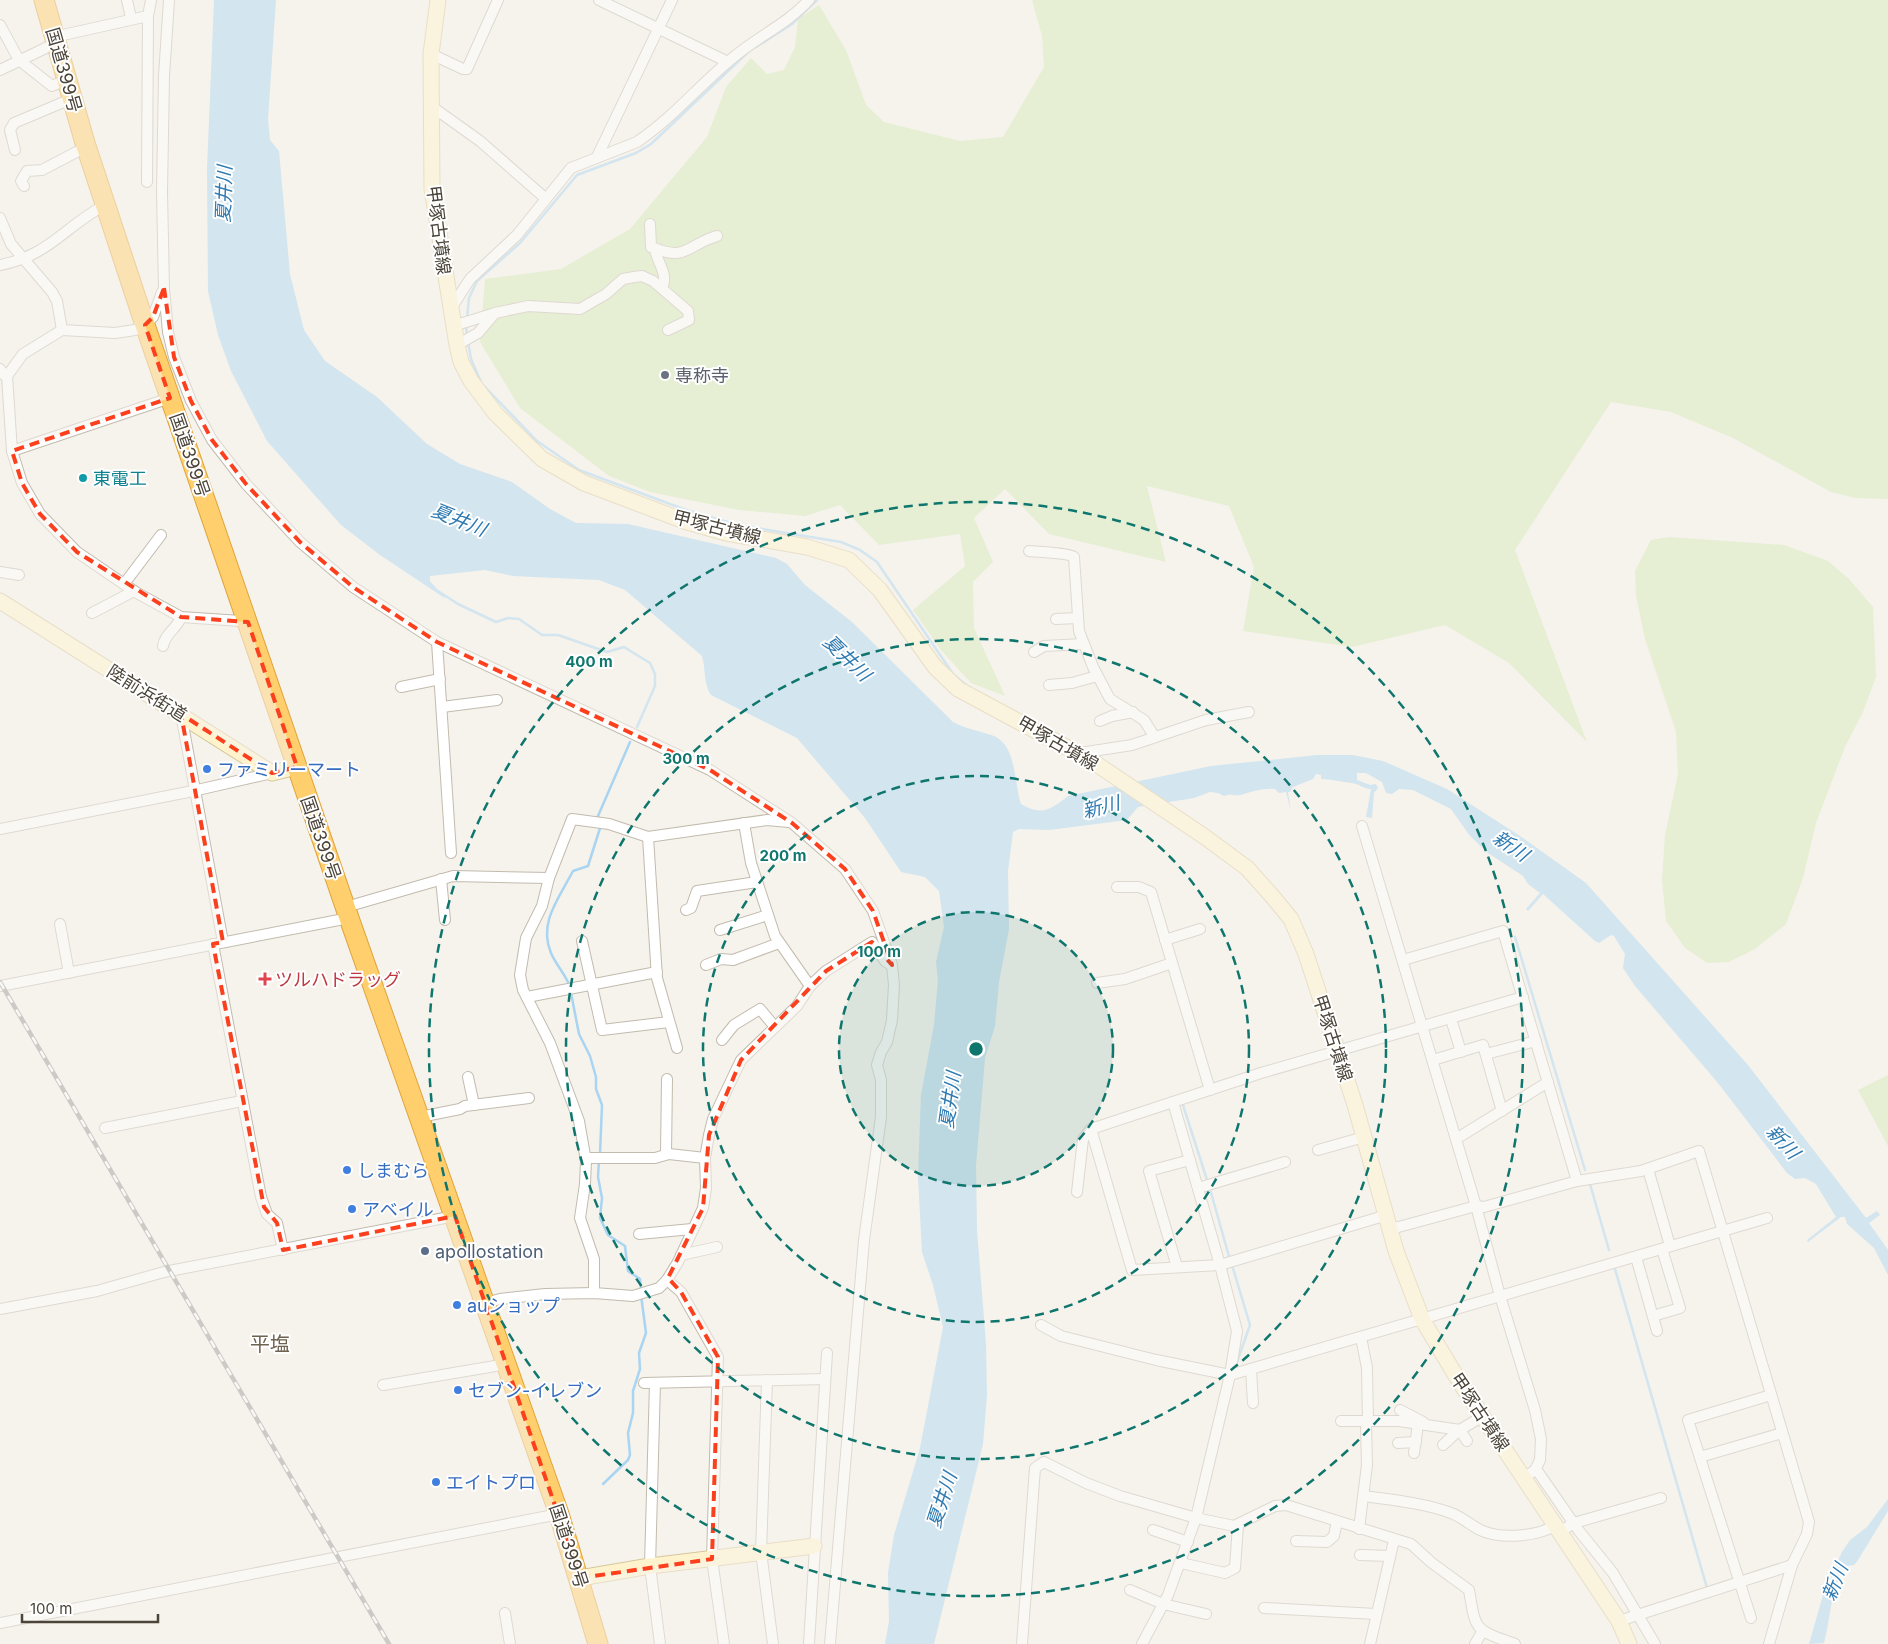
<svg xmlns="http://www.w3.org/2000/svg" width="1888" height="1644" viewBox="0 0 1888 1644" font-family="Inter,'Noto Sans JP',sans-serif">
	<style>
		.green { fill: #d2eab5 }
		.water { fill: #a9d4f2 }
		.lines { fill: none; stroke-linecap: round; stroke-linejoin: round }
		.stream { stroke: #a9d4f2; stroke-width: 2.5 }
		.street-casing { stroke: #c2bbae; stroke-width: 12 }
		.secondary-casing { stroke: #d6c79b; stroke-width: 17 }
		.highway-casing { stroke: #e0a43c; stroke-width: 21 }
		.street { stroke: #fff; stroke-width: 10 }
		.secondary { stroke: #fff3cd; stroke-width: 15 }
		.highway { stroke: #ffcf6e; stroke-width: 19 }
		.rail-casing { stroke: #9a9a9a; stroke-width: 4.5 }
		.rail { stroke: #fff; stroke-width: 2.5; stroke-dasharray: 8; stroke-linecap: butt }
		.marked { fill: none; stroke: #fc3f1d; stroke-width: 4; stroke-dasharray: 10 6; stroke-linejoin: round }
		.ring { fill: none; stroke: #0f766e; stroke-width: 2.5; stroke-dasharray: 9 6 }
		.worship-dot { fill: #6b7280; stroke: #fff; stroke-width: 2 }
		.culture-dot { fill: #0f9aa8; stroke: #fff; stroke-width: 2 }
		.shop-dot { fill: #3f7fe0; stroke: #fff; stroke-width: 2 }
		.health-dot { fill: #e0444e; stroke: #fff; stroke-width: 2 }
		.service-dot { fill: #5c6f8a; stroke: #fff; stroke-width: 2 }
		.labels { text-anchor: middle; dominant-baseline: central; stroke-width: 4; stroke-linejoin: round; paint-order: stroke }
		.street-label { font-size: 18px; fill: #4b4439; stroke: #fff }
		.worship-label { font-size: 18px; fill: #5b616d; stroke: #fff; text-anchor: start }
		.culture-label { font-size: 18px; fill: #0d838f; stroke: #fff; text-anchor: start }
		.shop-label { font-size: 18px; fill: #366cbe; stroke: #fff; text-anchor: start }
		.health-label { font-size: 18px; fill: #be3a42; stroke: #fff; text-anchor: start }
		.service-label { font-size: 18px; fill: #4e5e75; stroke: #fff; text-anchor: start }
		.water-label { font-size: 19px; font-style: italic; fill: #2e7ab2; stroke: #fff }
		.quarter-label { font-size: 20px; fill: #6e6250; stroke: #fff }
		.centre { fill: #0f766e; stroke: #fff; stroke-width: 2.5 }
		.ring-label { font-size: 15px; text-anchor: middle; font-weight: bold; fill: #0f766e; stroke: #fff; stroke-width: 4; stroke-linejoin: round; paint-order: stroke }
	</style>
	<rect width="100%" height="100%" fill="#f6f3ec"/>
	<g class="green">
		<path d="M 1032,0 L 1888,0 L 1888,499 L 1855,498 L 1831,492 L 1733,438 L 1671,412 L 1611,402 L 1515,550 L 1587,742 L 1509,663 L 1445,625 L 1352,647 L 1243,631 L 1254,567 L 1229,506 L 1147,486 L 1166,562 L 1049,534 L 1005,489 L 974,518 L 993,562 L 973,582 L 974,628 L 1005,696 L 971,683 L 941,650 L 913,610 L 965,566 L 960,534 L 879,545 L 840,505 L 805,516 L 739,510 L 650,492 L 609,476 L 520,408 L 480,342 L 485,279 L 561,269 L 630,229 L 707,137 L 726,87 L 751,58 L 767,74 L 784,70 L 795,47 L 798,19 L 819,5 L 846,50 L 866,105 L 884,122 L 960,141 L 1003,137 L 1044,67 L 1042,36 Z"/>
		<path d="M 1669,537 L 1784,545 L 1828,561 L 1849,579 L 1873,607 L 1876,677 L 1863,712 L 1845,747 L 1816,823 L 1803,878 L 1786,924 L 1755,949 L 1729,962 L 1707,963 L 1685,948 L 1666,921 L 1662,880 L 1665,835 L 1678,774 L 1676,732 L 1645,639 L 1636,596 L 1635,571 L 1651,540 Z"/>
		<path d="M 1888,1075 L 1888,1146 L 1858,1090 Z"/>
	</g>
	<g class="water">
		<path d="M 214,0 L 276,0 L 268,119 L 270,140 L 279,151 L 290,274 L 304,330 L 325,361 L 377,397 L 427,444 L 460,464 L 512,482 L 550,509 L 576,523 L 628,524 L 776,558 L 787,564 L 805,585 L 852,622 L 953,722 C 966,729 980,731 994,736 C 1017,746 1014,784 1021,804 C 1042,816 1050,810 1068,796 L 1211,766 L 1317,755 L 1353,755 L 1383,761 L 1447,789 L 1520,836 L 1586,883 L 1748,1065 L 1866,1218 L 1877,1211 L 1880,1215 L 1869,1223 L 1888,1250 L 1888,1275 L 1874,1248 L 1847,1224 L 1845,1217 L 1841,1217 L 1808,1242 L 1807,1240 L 1836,1217 L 1816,1184 L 1805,1178 L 1795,1179 L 1787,1173 L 1718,1083 L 1635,986 L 1623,968 L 1625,954 L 1614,936 L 1611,935 L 1599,943 L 1595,941 L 1543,894 L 1528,911 L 1526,909 L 1540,893 L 1528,884 L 1523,876 L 1488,853 L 1470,836 L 1451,809 L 1413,790 L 1399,789 L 1392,794 L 1386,793 L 1382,782 L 1366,773 L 1357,773 L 1357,780 L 1370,785 L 1376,784 L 1378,788 L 1374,793 L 1372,818 L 1366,817 L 1371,789 C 1364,789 1359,784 1352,783 C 1341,782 1332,779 1321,779 L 1321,775 L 1316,774 L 1313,779 L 1293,787 L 1290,792 L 1288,792 L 1291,811 L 1286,792 L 1279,793 L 1275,789 C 1262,788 1252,792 1240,795 C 1234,796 1230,793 1224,796 L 1218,793 L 1210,792 L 1194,798 L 1138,807 L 1127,820 L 1049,830 L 1019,829 L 1013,832 L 1008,871 L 1009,929 L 999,982 L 995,1026 L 985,1058 L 976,1165 L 977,1230 L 986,1344 L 987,1395 L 983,1444 L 934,1644 L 885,1644 L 889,1621 L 888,1573 L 894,1535 L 920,1448 L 943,1327 L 933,1285 L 922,1252 L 918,1177 L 921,1095 L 934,1025 L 938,980 L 936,962 L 944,927 L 939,891 L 925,877 L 901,872 L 865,818 L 797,738 L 711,695 C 703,683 706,670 702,656 L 625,590 L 599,580 L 513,576 L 485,570 L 430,576 L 430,581 L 446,599 L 380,555 L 341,525 L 267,441 L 231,371 L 218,335 L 208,291 L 207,169 Z"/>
		<path d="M 1888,1499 L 1888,1511 L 1858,1560 L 1854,1565 L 1847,1566 C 1830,1587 1831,1618 1824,1643 L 1809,1644 L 1825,1588 L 1842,1552 L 1850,1540 L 1867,1527 Z"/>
	</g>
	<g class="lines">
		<g class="stream">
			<path d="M 756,47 L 792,24 L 817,0"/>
			<path d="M 467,319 L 469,298 L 477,281 L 520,243 L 577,175 L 636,153 L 651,144 L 747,53"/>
			<path d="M 466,325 L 467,337"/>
			<path d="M 468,342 L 471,359 L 481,382"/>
			<path d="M 484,386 L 537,441 L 579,470 L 686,510 L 738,525 L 841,542 L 860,550 L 877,562 L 953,674 L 966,685"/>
			<path d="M 438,591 L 458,604 L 496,622 L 508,618 L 519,619 L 542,635 L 558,635 L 607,652 L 624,647 L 650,663 L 655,674 L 655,686 L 637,727"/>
			<path d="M 600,820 L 598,816 L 630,742"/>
			<path d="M 1515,937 L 1585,1170"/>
			<path d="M 570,987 C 566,975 556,965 551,953 C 538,923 559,898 573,871 L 588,866 L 601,825"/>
			<path d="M 571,993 L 579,1034 L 590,1056 L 596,1077 L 596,1089 L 602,1105 L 600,1154"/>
			<path d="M 1183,1105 L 1208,1183"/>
			<path d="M 599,1160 L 598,1177 L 602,1198 L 600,1218 L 608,1235 L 625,1246 L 628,1271 L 640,1279 L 641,1290"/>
			<path d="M 1590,1184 L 1609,1250"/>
			<path d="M 1210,1189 L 1230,1260"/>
			<path d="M 1232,1265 L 1250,1325 L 1236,1365"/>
			<path d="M 1615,1269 L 1707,1588"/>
			<path d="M 603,1484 L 628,1460 L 630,1455 L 628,1433 L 633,1413 L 633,1391 L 640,1369 L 639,1353 L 646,1333 L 641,1295"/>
		</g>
		<g class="street-casing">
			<g id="street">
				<path d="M 127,0 L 131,18"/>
				<path d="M 169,0 L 164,76 L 162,192 L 164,288 L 168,332 L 174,357 L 191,401 L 212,440 L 246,484 L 300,542 L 353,587 L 437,642 L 710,770 L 792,823 L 845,869 L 873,911 L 892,965 L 894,985 L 892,1020 L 887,1042 L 881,1052 L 877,1065 L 881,1080 L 881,1117 L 864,1240 L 830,1644"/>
				<path d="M 599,0 L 728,62"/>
				<path d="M 0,25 L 19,60 L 52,86 L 66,80"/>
				<path d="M 54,37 L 148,16"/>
				<path d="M 431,54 L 463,69 L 467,69 L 498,0"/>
				<path d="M 0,70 L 56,43"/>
				<path d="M 431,106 L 480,141 L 545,198"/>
				<path d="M 15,150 L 10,130 L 14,123 L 71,99"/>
				<path d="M 597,157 L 672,0"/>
				<path d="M 147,182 L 148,16 L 151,0"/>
				<path d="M 24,186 L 21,181 L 27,171 L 42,170 L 86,147"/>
				<path d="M 0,218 L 11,244 L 52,292 L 57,301 L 62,330"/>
				<path d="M 650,224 L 651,247 C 688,262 686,245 717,236"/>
				<path d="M 655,249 C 657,263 669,274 662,288"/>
				<path d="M 0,265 C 49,256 65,226 105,205"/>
				<path d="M 450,310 L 470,279 L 517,235 L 571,168 L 637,142 C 674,117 701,83 735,56 C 759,36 788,23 809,0"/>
				<path d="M 453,326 L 492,314"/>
				<path d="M 457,345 L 478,333 L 495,313 L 528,306 L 580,309 L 606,294 L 623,279 L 634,277 L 642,276 L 653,281 L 688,311 L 689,320 L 668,330"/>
				<path d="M 0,369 L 4,375 L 7,376 L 23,354 L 62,330 L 115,333 L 135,330 L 145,325 L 153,317 L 162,292"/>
				<path d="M 7,376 L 12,451 L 22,483 L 40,514 L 77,552 L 137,593 L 181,617 L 241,621 L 249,619"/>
				<path d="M 12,451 L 170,398"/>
				<path d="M 1029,551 C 1038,552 1069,553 1074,557 L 1079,631 L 1093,667 L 1110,699 L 1144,720 L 1154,736"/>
				<path d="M 0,572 L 19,575"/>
				<path d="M 124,584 L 161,535"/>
				<path d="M 92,613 L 134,591"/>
				<path d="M 1056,619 L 1078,618"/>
				<path d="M 437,642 L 451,853"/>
				<path d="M 163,646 C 165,633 177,629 181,617"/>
				<path d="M 1034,652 L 1044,646 L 1083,644"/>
				<path d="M 1049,685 L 1072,683 L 1097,676"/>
				<path d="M 401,687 L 440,679"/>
				<path d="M 442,707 L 497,700"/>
				<path d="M 181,714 L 223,942"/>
				<path d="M 1100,721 L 1112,716 L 1133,712"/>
				<path d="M 1080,753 L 1132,745 L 1206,720 L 1249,712"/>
				<path d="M 744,823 L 751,863 L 775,936 L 810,986"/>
				<path d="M 1362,826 L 1476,1206 L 1500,1296 L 1535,1410 L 1541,1439 L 1540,1460 L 1535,1470 L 1524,1478"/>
				<path d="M 0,829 L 193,791 L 272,773"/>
				<path d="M 648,837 L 657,978 L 677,1048"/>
				<path d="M 549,878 L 542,906 L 526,938 L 520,975 L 523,990 L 550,1043 L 579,1121 L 586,1161 L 585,1184 L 580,1218 L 594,1259 L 594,1293"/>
				<path d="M 441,879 L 445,920"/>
				<path d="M 1117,887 L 1139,887 L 1151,892 L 1210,1090"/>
				<path d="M 346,907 L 453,876 L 549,878 L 572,819 L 609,824 L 648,837 L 767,820 L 789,822"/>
				<path d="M 686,910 L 691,908 L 697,891 L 757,882"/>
				<path d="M 60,924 L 69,973"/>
				<path d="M 720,930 L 768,915"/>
				<path d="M 1165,940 L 1200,929"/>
				<path d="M 582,941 L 602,1030 L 669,1022"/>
				<path d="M 213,944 L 261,1197 L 267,1214 L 277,1223 L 283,1250"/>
				<path d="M 1403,960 L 1503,931 L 1577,1181"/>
				<path d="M 706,965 L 721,959 L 733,960 L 779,943"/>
				<path d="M 1097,983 L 1125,979 L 1172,963"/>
				<path d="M 0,986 L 349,918"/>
				<path d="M 527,997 L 657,972"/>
				<path d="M 1451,1019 L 1461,1052"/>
				<path d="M 722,1040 L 734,1025 L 760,1009 L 775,1027"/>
				<path d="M 1486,1054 L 1536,1041"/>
				<path d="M 1433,1060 L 1483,1045 L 1502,1111"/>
				<path d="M 468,1077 L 474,1105"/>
				<path d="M 420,1117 L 460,1109 L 465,1106 L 529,1098"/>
				<path d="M 105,1128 L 242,1101"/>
				<path d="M 1456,1139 L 1548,1082"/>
				<path d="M 1318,1150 L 1364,1137"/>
				<path d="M 666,1154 L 667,1079"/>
				<path d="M 585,1158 L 655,1158 L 669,1154 L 705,1158"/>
				<path d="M 1648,1169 L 1670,1246"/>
				<path d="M 1198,1188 L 1285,1162"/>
				<path d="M 1077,1192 L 1083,1139 L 1091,1129"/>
				<path d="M 1387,1215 L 1220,1265 L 1132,1270 L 1091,1129 L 1261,1073 L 1523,997"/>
				<path d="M 1391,1229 L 1476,1206 L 1484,1207 L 1577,1181 L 1641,1171 L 1699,1151 L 1809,1522 L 1807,1534 L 1792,1565 L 1769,1644"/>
				<path d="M 639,1234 L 692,1229"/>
				<path d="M 681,1255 L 717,1247"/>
				<path d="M 1636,1257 L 1657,1331"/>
				<path d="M 1177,1267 L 1149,1171 L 1190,1160"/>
				<path d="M 667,1280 L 681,1292 L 718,1357 L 712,1559 L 724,1644"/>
				<path d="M 485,1303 L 500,1299 L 545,1294 L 594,1293 L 633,1296 L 659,1288 L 667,1280 L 678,1262 L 703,1208 L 706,1188 L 705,1158 L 709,1135 L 713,1119 L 741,1060 L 797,1006 L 810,986 L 826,971 L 872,942 L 885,961 L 891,965"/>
				<path d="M 0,1309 L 97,1291 L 164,1272 L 455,1216"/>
				<path d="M 1653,1316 L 1680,1308 L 1662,1249"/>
				<path d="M 1041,1325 L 1061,1336 L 1156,1360 L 1230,1375 L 1767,1218"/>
				<path d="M 1251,1369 L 1253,1403"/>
				<path d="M 767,1380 L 761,1552 L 773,1644"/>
				<path d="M 644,1383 L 825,1379"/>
				<path d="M 655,1383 L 650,1566 L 660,1644"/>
				<path d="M 383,1385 L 507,1364"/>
				<path d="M 1400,1410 L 1423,1422"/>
				<path d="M 1341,1421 L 1399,1421 L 1460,1430 L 1467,1441"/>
				<path d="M 1398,1443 L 1416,1442"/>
				<path d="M 1443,1445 L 1458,1431 L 1483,1416"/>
				<path d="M 1414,1453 L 1418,1424"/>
				<path d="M 1700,1457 L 1782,1433"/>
				<path d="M 1536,1469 L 1579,1531 L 1613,1573 L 1655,1644"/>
				<path d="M 1364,1496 C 1393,1500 1424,1503 1451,1513 C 1463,1517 1473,1528 1485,1532 C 1505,1539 1539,1536 1556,1525"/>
				<path d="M 1359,1529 L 1367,1465 L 1366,1426 L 1368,1422 L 1367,1368 L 1361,1337"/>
				<path d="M 1153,1530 L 1188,1542"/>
				<path d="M 1561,1531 L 1574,1523 L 1661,1498"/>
				<path d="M 1296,1541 L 1327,1542 L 1334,1536 L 1337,1521"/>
				<path d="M 1360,1555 L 1390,1556"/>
				<path d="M 1181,1563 L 1225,1573 L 1235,1568 L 1238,1525"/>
				<path d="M 1130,1590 L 1163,1604 L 1206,1614"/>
				<path d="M 1264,1608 L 1376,1614"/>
				<path d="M 505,1613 L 510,1644"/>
				<path d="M 1751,1618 L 1688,1420 L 1771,1395"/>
				<path d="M 1619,1621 L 1792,1565"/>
				<path d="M 0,1623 L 559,1514"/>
				<path d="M 809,1644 L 827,1353"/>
				<path d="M 1022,1644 L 1035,1468 L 1044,1462 L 1086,1483 L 1120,1496 L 1196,1518 L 1234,1526 L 1275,1506 L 1286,1505 L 1411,1544 L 1432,1563 L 1469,1590 C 1476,1632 1474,1629 1515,1644"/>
				<path d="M 1142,1644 L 1168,1595 L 1196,1518 L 1230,1375 L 1237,1331 L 1220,1265 L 1173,1102"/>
				<path d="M 1370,1644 L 1394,1540"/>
				<path d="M 1475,1644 L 1482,1632"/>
			</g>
		</g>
		<g class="secondary-casing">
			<g id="secondary">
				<path d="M 438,0 L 431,54 L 432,189 L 457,345 L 461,362 L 471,381 L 495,413 L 542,459 L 584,483 L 687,522 L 726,533 L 807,547 L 849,560 L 880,590 L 935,667 L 958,689 L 1092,761 L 1205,837 L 1247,868 L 1272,896 L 1291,919 L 1306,954 L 1355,1105 L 1396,1251 L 1422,1319 L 1459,1381 L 1619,1621 L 1629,1644"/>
				<path d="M 0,601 L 272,773 L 297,767"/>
				<path d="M 580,1578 L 650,1566 L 814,1546"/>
			</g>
		</g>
		<g class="highway-casing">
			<path id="highway" d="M 44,0 L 85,143 L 145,325 L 349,918 L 559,1514 L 598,1644"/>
		</g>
		<use href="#street" class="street"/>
		<use href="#secondary" class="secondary"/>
		<use href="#highway" class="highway"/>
		<g class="rail-casing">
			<path id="rail" d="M 0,982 L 389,1644"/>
		</g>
		<use href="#rail" class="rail"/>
	</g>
	<path d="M0 0H1888V1644H0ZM 164,288 L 174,357 L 191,401 L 212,440 L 246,484 L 300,542 L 353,587 L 437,642 L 710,770 L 792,823 L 845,869 L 873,911 L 892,965 L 872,942 L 826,971 L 741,1060 L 709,1135 L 703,1208 L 668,1278 L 681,1292 L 718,1357 L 712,1559 L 580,1578 L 455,1216 L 283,1250 L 277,1223 L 264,1207 L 213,944 L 223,942 L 181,714 L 272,773 L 297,767 L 248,622 L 181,617 L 77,552 L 40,514 L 22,483 L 12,451 L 170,398 L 145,325 L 153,317 Z" fill="#f6f3ec" fill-opacity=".55" fill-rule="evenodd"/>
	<path class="marked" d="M 164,288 L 174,357 L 191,401 L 212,440 L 246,484 L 300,542 L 353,587 L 437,642 L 710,770 L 792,823 L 845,869 L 873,911 L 892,965 L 872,942 L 826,971 L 741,1060 L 709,1135 L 703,1208 L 668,1278 L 681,1292 L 718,1357 L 712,1559 L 580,1578 L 455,1216 L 283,1250 L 277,1223 L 264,1207 L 213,944 L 223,942 L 181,714 L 272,773 L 297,767 L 248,622 L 181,617 L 77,552 L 40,514 L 22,483 L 12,451 L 170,398 L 145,325 L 153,317 Z"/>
	<circle cx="976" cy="1049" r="137" fill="#0f766e" fill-opacity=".12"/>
	<g class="ring">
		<circle cx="976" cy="1049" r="137"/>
		<circle cx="976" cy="1049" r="273"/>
		<circle cx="976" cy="1049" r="410"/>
		<circle cx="976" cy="1049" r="547"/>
	</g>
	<circle class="worship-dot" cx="665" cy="375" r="5"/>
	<circle class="culture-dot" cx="83" cy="478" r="5"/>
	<g class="shop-dot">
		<circle cx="207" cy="769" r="5"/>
		<circle cx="347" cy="1170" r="5"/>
		<circle cx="352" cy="1209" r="5"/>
		<circle cx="457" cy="1305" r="5"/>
		<circle cx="458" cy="1390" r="5"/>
		<circle cx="436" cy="1482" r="5"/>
	</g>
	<path class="health-dot" d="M262.5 971.5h5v5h5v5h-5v5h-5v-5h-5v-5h5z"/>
	<circle class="service-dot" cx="425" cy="1251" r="5"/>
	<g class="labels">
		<g class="street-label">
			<text transform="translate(64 70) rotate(74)">国道399号</text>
			<text transform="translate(439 230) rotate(83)">甲塚古墳線</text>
			<text transform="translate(190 455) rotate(71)">国道399号</text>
			<text transform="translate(717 527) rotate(14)">甲塚古墳線</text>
			<text transform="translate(147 693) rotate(32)">陸前浜街道</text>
			<text transform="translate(1058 743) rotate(30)">甲塚古墳線</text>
			<text transform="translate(321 838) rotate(71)">国道399号</text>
			<text transform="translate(1333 1038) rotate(72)">甲塚古墳線</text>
			<text transform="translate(1480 1412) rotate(56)">甲塚古墳線</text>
			<text transform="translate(569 1546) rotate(72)">国道399号</text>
		</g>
		<g class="worship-label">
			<text x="675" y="375">専称寺</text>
		</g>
		<g class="culture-label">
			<text x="93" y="478">東電工</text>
		</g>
		<g class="shop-label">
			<text x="217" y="769">ファミリーマート</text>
			<text x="357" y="1170">しまむら</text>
			<text x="362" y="1209">アベイル</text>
			<text x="467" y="1305">auショップ</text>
			<text x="468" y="1390">セブン-イレブン</text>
			<text x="446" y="1482">エイトプロ</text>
		</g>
		<g class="health-label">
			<text x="275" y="979">ツルハドラッグ</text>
		</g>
		<g class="service-label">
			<text x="435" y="1251">apollostation</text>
		</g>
		<g class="water-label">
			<text transform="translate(224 194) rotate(-88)">夏井川</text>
			<text transform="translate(459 520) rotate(22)">夏井川</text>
			<text transform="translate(847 658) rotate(44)">夏井川</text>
			<text transform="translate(1101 807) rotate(-14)">新川</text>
			<text transform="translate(1511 846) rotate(34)">新川</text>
			<text transform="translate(950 1100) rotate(-82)">夏井川</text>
			<text transform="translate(1783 1142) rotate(47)">新川</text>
			<text transform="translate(942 1500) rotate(-72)">夏井川</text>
			<text transform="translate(1835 1582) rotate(-68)">新川</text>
		</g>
		<g class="quarter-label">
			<text x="270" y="1344">平塩</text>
		</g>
	</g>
	<circle cx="976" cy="1049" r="8" class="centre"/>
	<g class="ring-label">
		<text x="589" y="667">400 m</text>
		<text x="686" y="764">300 m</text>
		<text x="783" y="861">200 m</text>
		<text x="879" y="957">100 m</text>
	</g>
	<path d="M22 1614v8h136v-8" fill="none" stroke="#4b4439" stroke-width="2.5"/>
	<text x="30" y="1614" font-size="15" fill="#4b4439" stroke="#ffffff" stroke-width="4" paint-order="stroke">100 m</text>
</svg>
